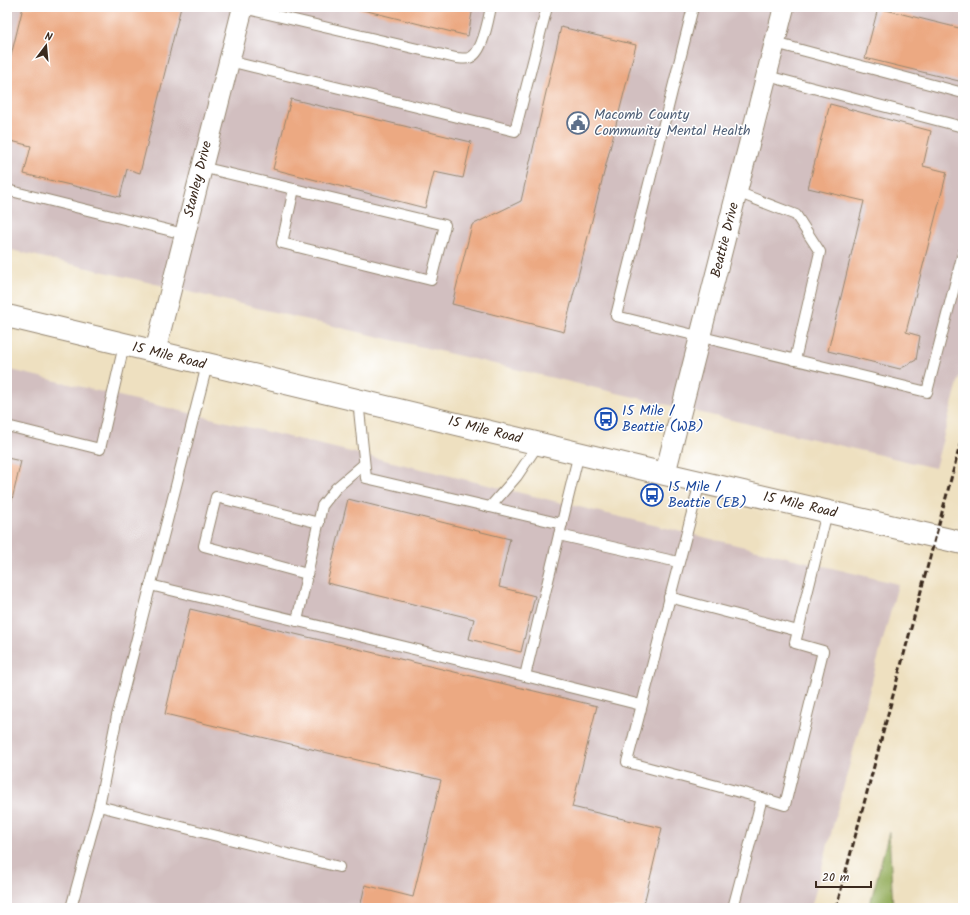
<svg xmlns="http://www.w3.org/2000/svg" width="970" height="915" viewBox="0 0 970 915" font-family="Kalam,sans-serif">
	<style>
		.industrial { fill: #d2bfc0 }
		.forest { fill: #98b062; stroke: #6a6d40 }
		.building { fill: #eca982 }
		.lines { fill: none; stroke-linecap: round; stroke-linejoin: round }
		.lane-casing { stroke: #94856f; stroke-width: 12 }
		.street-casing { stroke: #94856f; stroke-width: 22 }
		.secondary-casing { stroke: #94856f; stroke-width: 24 }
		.lane { stroke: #fff; stroke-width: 10 }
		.street { stroke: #fff; stroke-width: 20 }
		.secondary { stroke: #fff; stroke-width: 22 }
		.rail { stroke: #3b2a1e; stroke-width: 3; stroke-dasharray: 6 3; stroke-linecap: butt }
		.labels { text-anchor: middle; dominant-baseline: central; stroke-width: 3; stroke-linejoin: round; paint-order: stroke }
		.service-label { font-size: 14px; fill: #4e5e75; stroke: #fff; text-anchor: start }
		.street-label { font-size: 14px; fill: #3b2a1e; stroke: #fff }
		.transit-label { font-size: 14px; fill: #164399; stroke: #fff; text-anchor: start }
	</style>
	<rect width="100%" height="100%" fill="#fff"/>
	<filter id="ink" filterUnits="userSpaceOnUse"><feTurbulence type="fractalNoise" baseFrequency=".025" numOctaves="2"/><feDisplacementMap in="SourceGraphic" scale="8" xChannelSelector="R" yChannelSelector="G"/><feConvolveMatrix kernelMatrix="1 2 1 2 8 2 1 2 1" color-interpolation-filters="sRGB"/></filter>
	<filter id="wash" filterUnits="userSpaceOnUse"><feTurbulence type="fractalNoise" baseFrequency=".012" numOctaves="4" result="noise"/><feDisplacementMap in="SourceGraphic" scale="16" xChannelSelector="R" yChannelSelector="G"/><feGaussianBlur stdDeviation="0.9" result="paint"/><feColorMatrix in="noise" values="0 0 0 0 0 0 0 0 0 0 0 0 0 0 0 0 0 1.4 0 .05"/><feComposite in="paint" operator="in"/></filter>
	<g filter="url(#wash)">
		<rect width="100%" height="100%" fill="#eee0c0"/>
		<g class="industrial">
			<path d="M 7,7 L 963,7 L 963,364 L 935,468 L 7,249 Z"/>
			<path d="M 7,369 L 898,584 L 811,908 L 7,908 Z"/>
		</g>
		<path class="forest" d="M 889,832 L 893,908 L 869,908 Z"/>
		<g id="blocks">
			<g class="building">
				<path d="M 23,7 L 181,7 L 140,173 L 127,169 L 120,197 L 24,174 L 31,146 L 7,140 L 7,72 Z"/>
				<path d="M 351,7 L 473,7 L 468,36 Z"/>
				<path d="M 878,8 L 963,29 L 963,82 L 865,58 Z"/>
				<path d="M 561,27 L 636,45 L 564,332 L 452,304 L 472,225 L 521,201 Z"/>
				<path d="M 291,99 L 471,142 L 463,178 L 434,172 L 425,208 L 273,169 Z"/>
				<path d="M 830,104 L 931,131 L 923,166 L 947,172 L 906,332 L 920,336 L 916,360 L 900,369 L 828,351 L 864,201 L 808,188 Z"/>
				<path d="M 7,458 L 21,461 L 8,517 L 7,517 Z"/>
				<path d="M 348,499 L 510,539 L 499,587 L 535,596 L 521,652 L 469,639 L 474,619 L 327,583 Z"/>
				<path d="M 190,609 L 597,706 L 572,807 L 662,828 L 643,908 L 360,908 L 365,885 L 413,897 L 441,780 L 165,714 Z"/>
			</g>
		</g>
	</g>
	<g filter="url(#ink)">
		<use href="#blocks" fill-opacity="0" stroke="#94856f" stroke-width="1"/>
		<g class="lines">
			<g class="lane-casing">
				<g id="lane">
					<path d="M 693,7 L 616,316 L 927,392 L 963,253"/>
					<path d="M 243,8 L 456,58 C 459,58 465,59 469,58 C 483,54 488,20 491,7"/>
					<path d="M 775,43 L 963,93"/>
					<path d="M 229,61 L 515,131 L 547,7"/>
					<path d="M 767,76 L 963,127"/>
					<path d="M 201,167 L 445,225 L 431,280 L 282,243 L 294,189"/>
					<path d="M 7,190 L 184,234"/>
					<path d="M 737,192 L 796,215 L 820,252 L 795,360"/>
					<path d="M 207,365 L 117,716 L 99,806 L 339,867"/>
					<path d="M 358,400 L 366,478 L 490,507 L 517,476 L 539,443"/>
					<path d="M 7,426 L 100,449 L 124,345"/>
					<path d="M 579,453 L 559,535 L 678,562"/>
					<path d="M 700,482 L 627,762 L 762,798 L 733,908"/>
					<path d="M 490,507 L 562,524"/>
					<path d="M 559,535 L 525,676 L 641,705"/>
					<path d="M 307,574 L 204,546 L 216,497 L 319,523"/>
					<path d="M 150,585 L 525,676"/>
					<path d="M 669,597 L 798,631"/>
					<path d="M 297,621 L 322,506 L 336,488 L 364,464"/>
					<path d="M 762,798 L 785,805 L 823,651 L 795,643 L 827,512"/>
					<path d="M 71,908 L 99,806"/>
				</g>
			</g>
			<g class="street-casing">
				<g id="street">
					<path d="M 155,352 L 243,7"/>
					<path d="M 665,474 L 784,7"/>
				</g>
			</g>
			<g class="secondary-casing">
				<path id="secondary" d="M 7,316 L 665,474 L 963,543"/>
			</g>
			<use href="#lane" class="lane"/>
			<use href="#street" class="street"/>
			<use href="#secondary" class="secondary"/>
			<path class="rail" d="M 836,908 L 963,434"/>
		</g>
	</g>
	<defs>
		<g id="civic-ring" transform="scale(1.15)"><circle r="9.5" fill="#fff" stroke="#5c6f8a" stroke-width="1.5"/><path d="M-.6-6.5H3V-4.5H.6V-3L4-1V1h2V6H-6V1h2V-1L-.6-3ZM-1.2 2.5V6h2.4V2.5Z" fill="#5c6f8a"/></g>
		<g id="bus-ring" transform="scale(1.15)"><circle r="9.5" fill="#fff" stroke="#1a4fb4" stroke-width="1.5"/><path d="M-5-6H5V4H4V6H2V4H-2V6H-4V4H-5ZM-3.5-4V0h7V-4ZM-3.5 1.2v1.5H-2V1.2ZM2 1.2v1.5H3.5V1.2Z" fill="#1a4fb4"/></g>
	</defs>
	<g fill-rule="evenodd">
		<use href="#civic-ring" x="578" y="123"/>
		<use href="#bus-ring" x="606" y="419"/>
		<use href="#bus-ring" x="652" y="495"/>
	</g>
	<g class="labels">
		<g class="service-label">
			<text x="594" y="115">Macomb County<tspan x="594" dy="16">Community Mental Health</tspan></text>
		</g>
		<g class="street-label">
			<text transform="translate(198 179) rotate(-76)">Stanley Drive</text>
			<text transform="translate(725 240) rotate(-76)">Beattie Drive</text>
			<text transform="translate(169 356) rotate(14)">15 Mile Road</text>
			<text transform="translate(485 430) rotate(14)">15 Mile Road</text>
			<text transform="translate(800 505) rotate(13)">15 Mile Road</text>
		</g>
		<g class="transit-label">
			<text x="622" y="411">15 Mile /<tspan x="622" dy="16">Beattie (WB)</tspan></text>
			<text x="668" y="487">15 Mile /<tspan x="668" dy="16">Beattie (EB)</tspan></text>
		</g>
	</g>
	<rect width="970" height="915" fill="none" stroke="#fff" stroke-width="24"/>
	<g transform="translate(46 46) rotate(16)" stroke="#ffffff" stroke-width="3" paint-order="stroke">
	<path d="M0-3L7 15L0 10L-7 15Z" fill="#3b2a1e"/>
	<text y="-6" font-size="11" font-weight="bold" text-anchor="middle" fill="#3b2a1e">N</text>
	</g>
	<path d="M816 881v6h55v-6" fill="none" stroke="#3b2a1e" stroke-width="2"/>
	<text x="822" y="881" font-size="12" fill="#3b2a1e" stroke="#ffffff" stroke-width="3" paint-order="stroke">20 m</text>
</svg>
